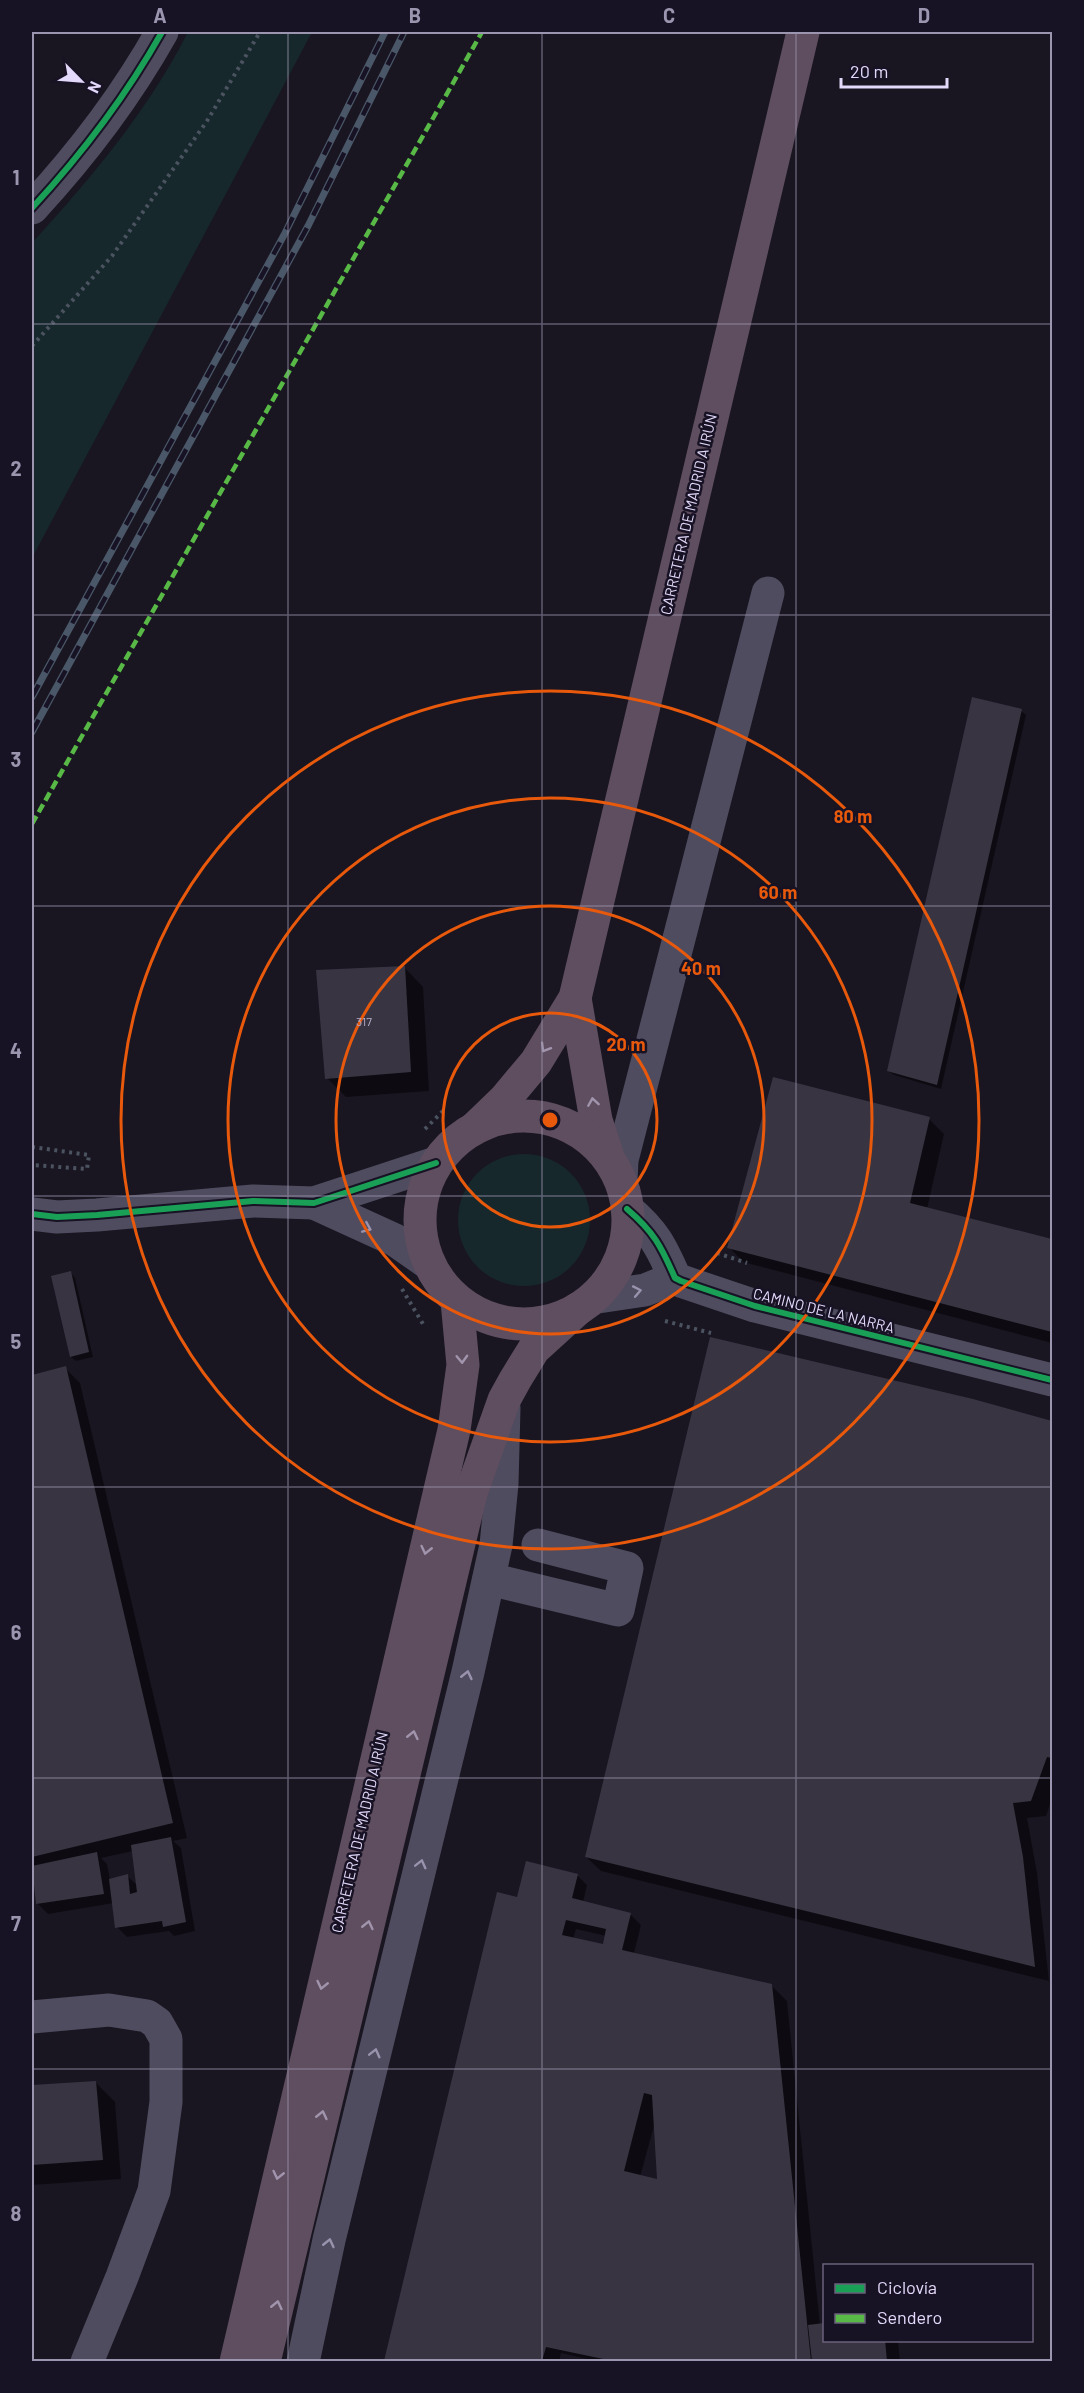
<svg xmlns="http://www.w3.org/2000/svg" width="1084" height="2393" viewBox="0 0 1084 2393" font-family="Barlow,sans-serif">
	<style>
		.green { fill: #16282c }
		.shadow { fill: #0007; fill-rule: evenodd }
		.building { fill: #393442; fill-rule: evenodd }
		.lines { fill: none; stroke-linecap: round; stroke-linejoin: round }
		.path { stroke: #4b5361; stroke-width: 4; stroke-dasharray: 3 4.5; stroke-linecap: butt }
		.minor { stroke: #504c60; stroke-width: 33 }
		.highway { stroke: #5f4e5f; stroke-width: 33 }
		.rail-casing { stroke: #4a5768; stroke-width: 7 }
		.rail { stroke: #181225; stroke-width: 4.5; stroke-dasharray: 14; stroke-linecap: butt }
		.quiet { stroke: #58b947; stroke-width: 4.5; stroke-dasharray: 9 4.5; stroke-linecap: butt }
		.cycleway-casing { stroke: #181225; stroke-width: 10 }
		.cycleway { stroke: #1a9f57; stroke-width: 6 }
		.oneway { stroke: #a194ad }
		.oneway2 { stroke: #9a93ae }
		.grid { fill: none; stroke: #9c95af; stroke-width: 1.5; stroke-opacity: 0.55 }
		.ring { fill: none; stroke: #e8590c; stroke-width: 3 }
		.labels { text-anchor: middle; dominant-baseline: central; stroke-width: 5; stroke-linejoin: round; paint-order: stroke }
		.number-label { font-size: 12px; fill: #b8b0cd }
		.street-label { font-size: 15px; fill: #e3dafb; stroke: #181225 }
		.centre { fill: #e8590c; stroke: #181225; stroke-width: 3 }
		.ring-label { font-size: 18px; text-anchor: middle; font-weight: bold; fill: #e8590c; stroke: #181225; stroke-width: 5; stroke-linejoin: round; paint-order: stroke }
		.neatline { fill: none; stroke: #9c95af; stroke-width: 2 }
		.grid-label { font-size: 20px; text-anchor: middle; font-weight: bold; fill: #9c95af }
	</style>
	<rect width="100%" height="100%" fill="#191621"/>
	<g class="green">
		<path d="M 188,32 L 312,32 L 32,558 L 32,243 C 91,178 148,111 188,32 Z"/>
		<circle cx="524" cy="1220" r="66"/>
	</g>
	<g class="shadow">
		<path d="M 1021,711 L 1026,715 L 941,1089 L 894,1075 L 889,1071 Z"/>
		<path d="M 404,967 L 423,987 L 429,1091 L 346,1097 L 327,1078 Z"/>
		<path d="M 929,1119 L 944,1134 L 927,1209 L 1052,1240 L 1052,1343 L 743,1262 L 729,1247 Z"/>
		<path d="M 71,1273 L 75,1278 L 93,1357 L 76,1361 L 71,1357 L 53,1277 Z"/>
		<path d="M 65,1368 L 80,1383 L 187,1838 L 173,1841 L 181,1848 L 195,1931 L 174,1936 L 169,1931 L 127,1937 L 117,1927 L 114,1903 L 48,1914 L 38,1904 L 33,1875 L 32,1875 L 32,1376 ZM 133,1851 L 138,1886 L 127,1876 L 110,1880 L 107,1864 L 101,1858 Z"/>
		<path d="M 973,1401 L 1052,1422 L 1052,1798 L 1046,1816 L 1027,1818 L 1037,1873 L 1049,1981 L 601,1871 L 586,1857 Z"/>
		<path d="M 577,1875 L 587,1885 L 583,1902 L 631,1915 L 641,1925 L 634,1953 L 772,1986 L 787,2001 L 820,2325 L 824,2324 L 824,2340 L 898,2340 L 900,2362 L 600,2362 L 561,2353 L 559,2362 L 385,2362 L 492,1918 L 518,1899 ZM 576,1929 L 606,1936 L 604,1946 L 573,1939 ZM 655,2122 L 659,2181 L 640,2177 Z"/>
		<path d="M 96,2083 L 115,2102 L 121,2179 L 32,2185 L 32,2087 Z"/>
	</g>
	<g class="building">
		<path d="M 972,697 L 1022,709 L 937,1085 L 887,1071 Z"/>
		<path d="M 405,966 L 411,1072 L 325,1079 L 316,970 Z"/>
		<path d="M 773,1077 L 930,1117 L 910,1203 L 1052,1239 L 1052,1332 L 727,1248 Z"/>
		<path d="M 71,1271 L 89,1352 L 70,1357 L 51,1276 Z"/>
		<path d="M 710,1337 L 973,1399 L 1052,1421 L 1052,1758 L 1047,1757 L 1031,1801 L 1013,1803 L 1023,1857 L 1035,1967 L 585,1857 Z"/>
		<path d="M 66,1366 L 173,1823 L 32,1857 L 32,1375 Z"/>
		<path d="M 171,1837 L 186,1922 L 163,1927 L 162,1921 L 115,1928 L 109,1879 L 128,1874 L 130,1894 L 137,1892 L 131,1845 Z"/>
		<path d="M 97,1852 L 104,1894 L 36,1904 L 32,1866 Z"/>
		<path d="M 526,1861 L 578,1874 L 572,1898 L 631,1913 L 622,1950 L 772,1984 L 811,2361 L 613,2361 L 546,2347 L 542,2361 L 384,2361 L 497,1892 L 517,1897 ZM 566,1920 L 606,1929 L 603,1944 L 562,1935 ZM 644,2093 L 652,2095 L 657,2179 L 624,2171 Z"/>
		<path d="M 96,2081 L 103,2160 L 32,2165 L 32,2085 Z"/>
		<path d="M 824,2323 L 824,2340 L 885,2340 L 887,2361 L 812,2361 L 808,2325 Z"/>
	</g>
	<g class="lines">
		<g class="path">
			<path d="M 32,346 L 112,256 L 207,121 L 260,32"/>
			<path d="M 425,1129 L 443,1111"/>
			<path d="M 32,1147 L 89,1155 L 87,1169 L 32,1165"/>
			<path d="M 717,1253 L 747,1263"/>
			<path d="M 402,1289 L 423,1324"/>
			<path d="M 665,1321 L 711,1333"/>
		</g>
		<g class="minor">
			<path d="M 32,208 C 82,154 126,96 162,32"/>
			<path d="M 621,1181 L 622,1160 L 768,593"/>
			<path d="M 314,1203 L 395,1240 L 428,1263"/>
			<path d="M 627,1209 C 654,1232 661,1246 675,1278 L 681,1281 L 755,1306 L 1052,1380"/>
			<path d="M 32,1214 L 57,1217 L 97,1215 L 253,1201 L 314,1203 L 436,1163"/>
			<path d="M 598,1297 L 645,1290 L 675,1278"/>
			<path d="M 489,1579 L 618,1610 L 627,1568 L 538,1545"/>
			<path d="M 32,2017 L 109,2010 L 147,2016 L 157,2023 L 166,2039 L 166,2102 L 154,2191 L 122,2277 L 87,2362"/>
			<path d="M 303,2362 L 329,2240 L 468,1672 L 496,1545 L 502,1484 L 504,1408"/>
		</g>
		<g class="highway">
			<path d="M 575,998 L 596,1120 L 608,1157"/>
			<circle cx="524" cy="1220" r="104"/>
			<path d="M 476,1127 L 505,1099 L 536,1062 L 575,998 L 803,32"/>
			<path d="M 236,2362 L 454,1430 L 463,1365 L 457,1301"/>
			<path d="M 264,2362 L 471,1493 L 504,1400 L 515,1380 L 534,1349 L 579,1308"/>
		</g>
		<g class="rail-casing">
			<g id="rail">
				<path d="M 32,697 L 284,235 L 385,32"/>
				<path d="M 32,732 L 308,226 L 404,32"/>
			</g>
		</g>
		<use href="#rail" class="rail"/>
		<path class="quiet" d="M 32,824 L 482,32"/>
		<g class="cycleway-casing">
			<g id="cycleway">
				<path d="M 32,208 C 82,154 126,96 162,32"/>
				<path d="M 627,1209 C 654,1232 661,1246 675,1278 L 681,1281 L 755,1306 L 1052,1380"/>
				<path d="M 32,1214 L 57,1217 L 97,1215 L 253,1201 L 314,1203 L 436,1163"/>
			</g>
		</g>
		<use href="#cycleway" class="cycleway"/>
	</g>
	<defs><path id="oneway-chevron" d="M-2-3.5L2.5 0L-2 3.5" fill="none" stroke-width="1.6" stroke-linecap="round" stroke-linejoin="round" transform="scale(1.5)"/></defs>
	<g class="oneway">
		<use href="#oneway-chevron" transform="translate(545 1048) rotate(121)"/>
		<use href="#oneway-chevron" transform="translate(593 1102) rotate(-99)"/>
		<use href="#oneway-chevron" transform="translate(462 1359) rotate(88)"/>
		<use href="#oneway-chevron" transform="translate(426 1550) rotate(103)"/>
		<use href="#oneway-chevron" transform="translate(413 1735) rotate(-77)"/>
		<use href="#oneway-chevron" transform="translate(368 1925) rotate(-77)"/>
		<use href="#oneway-chevron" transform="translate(322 1985) rotate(103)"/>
		<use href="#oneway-chevron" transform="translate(322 2115) rotate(-77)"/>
		<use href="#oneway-chevron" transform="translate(278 2175) rotate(103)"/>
		<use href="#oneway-chevron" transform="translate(277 2305) rotate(-77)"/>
	</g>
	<g class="oneway2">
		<use href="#oneway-chevron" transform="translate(367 1228) rotate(23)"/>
		<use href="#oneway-chevron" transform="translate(637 1291) rotate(-11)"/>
		<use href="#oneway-chevron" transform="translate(467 1675) rotate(-77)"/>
		<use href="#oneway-chevron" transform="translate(421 1864) rotate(-76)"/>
		<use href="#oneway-chevron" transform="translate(375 2053) rotate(-76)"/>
		<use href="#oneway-chevron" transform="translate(329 2243) rotate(-77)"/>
	</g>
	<path class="grid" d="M 288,32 L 288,2362M 542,32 L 542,2362M 796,32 L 796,2362M 32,324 L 1052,324M 32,615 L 1052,615M 32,906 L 1052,906M 32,1196 L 1052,1196M 32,1487 L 1052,1487M 32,1778 L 1052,1778M 32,2069 L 1052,2069"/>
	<g class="ring">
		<circle cx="550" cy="1120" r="107"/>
		<circle cx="550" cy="1120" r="214"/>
		<circle cx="550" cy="1120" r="322"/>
		<circle cx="550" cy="1120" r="429"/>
	</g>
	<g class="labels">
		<g class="number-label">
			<text x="364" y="1021">317</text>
		</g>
		<g class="street-label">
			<text transform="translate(688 514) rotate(-77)">CARRETERA DE MADRID A IRÚN</text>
			<text transform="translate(824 1310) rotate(14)">CAMINO DE LA NARRA</text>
			<text transform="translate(359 1832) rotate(-77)">CARRETERA DE MADRID A IRÚN</text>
		</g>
	</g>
	<circle cx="550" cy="1120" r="9" class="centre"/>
	<g class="ring-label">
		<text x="853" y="823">80 m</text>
		<text x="778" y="899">60 m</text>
		<text x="701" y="975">40 m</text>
		<text x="626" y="1051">20 m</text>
	</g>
	<rect width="1084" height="2393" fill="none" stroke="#181225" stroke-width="66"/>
	<rect x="823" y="2264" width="210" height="78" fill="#181225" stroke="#69627b" stroke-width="1.5"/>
	<rect x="835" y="2284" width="30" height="9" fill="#1a9f57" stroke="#69627b" stroke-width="1.5"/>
	<text x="877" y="2294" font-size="18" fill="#e3dafb">Ciclovía</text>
	<rect x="835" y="2314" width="30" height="9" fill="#58b947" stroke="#69627b" stroke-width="1.5"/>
	<text x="877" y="2324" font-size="18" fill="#e3dafb">Sendero</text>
	<g transform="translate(81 81) rotate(115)" stroke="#181225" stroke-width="4.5" paint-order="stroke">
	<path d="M0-4.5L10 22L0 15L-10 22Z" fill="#e3dafb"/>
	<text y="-9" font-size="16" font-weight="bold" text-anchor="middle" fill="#e3dafb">N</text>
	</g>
	<path d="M841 78v9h106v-9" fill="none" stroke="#e3dafb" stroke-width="3"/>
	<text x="850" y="78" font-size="18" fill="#e3dafb" stroke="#181225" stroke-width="4.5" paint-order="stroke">20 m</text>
	<rect x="33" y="33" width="1018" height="2327" class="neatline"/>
	<g class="grid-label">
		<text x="160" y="23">A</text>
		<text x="415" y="23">B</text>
		<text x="669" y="23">C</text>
		<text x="924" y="23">D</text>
		<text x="16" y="185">1</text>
		<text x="16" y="476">2</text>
		<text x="16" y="767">3</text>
		<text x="16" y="1058">4</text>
		<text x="16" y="1349">5</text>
		<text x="16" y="1640">6</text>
		<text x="16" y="1931">7</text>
		<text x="16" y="2221">8</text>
	</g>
</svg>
